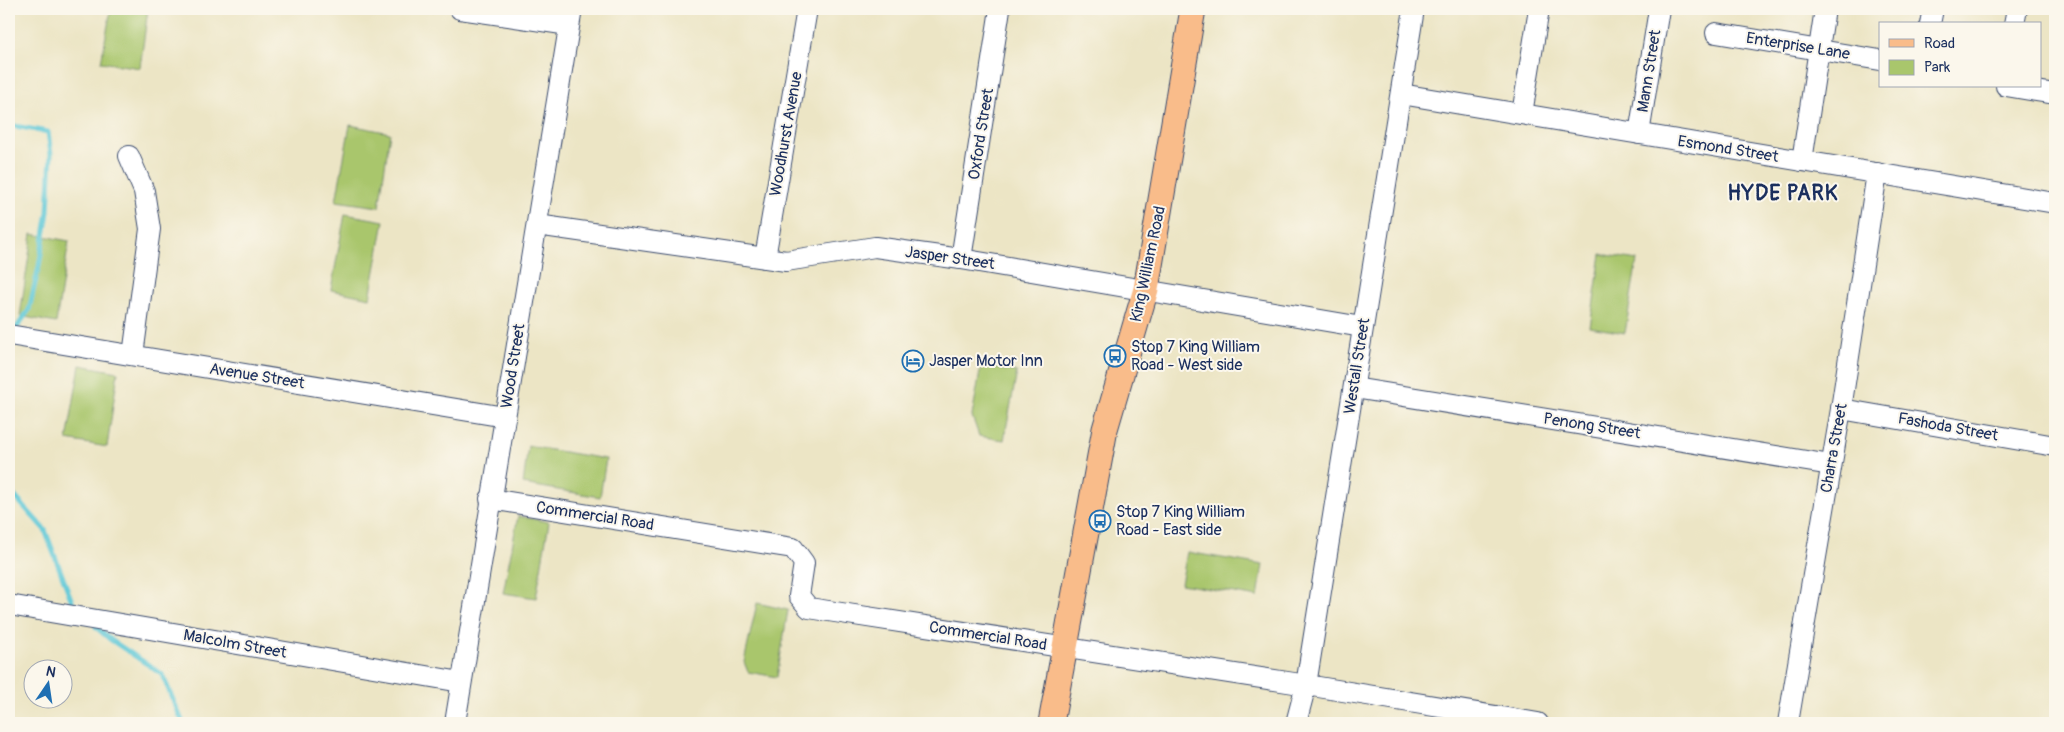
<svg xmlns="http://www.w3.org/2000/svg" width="2064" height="732" viewBox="0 0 2064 732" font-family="Pangolin,sans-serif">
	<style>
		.green { fill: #a9c66c; stroke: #627a65 }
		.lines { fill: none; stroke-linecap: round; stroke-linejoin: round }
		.stream { stroke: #5dc8d7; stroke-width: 5 }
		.minor-casing { stroke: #3a4a6d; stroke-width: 22 }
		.major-casing { stroke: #3a4a6d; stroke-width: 27 }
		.minor { stroke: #fff; stroke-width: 20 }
		.major { stroke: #f9bc8a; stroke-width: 25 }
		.labels { text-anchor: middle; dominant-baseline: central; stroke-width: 4; stroke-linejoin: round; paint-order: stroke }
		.street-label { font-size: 16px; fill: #1b2f5e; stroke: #fbf7ec }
		.poi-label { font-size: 16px; fill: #1b2f5e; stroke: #fbf7ec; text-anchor: start }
		.district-label { font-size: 21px; font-weight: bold; letter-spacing: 1px; fill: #1b2f5e; stroke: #fbf7ec }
	</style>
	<rect width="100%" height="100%" fill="#fbf7ec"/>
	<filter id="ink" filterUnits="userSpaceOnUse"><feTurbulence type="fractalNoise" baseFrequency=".02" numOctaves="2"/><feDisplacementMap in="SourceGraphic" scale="10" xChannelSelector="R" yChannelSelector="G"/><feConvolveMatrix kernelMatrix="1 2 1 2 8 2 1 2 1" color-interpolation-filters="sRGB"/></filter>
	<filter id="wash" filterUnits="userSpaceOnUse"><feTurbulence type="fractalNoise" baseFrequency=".0096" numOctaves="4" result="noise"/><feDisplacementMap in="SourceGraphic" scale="20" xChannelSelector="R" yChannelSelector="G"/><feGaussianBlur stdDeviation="1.12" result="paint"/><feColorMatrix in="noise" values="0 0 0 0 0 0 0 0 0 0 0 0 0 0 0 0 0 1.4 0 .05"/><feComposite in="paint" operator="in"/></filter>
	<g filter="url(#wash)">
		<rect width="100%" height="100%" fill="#ece5c5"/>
		<g class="green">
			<path d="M 111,9 L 148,9 L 140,68 L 101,62 Z"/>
			<path d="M 350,125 L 390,133 L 379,207 L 336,201 Z"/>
			<path d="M 345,214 L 384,221 L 370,298 L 331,290 Z"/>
			<path d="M 32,234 L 69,241 L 56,323 L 20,316 Z"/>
			<path d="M 1601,254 L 1637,260 L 1625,333 L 1590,327 Z"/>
			<path d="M 80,365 L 118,372 L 107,447 L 67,440 Z"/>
			<path d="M 981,366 L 1017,372 L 1004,440 L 979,436 L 972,416 Z"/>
			<path d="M 528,446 L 606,459 L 600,497 L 523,484 Z"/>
			<path d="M 518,516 L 549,522 L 536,598 L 503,593 Z"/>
			<path d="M 1187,552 L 1263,565 L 1258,597 L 1181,584 Z"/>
			<path d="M 757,603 L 788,610 L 777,677 L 748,672 L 744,662 Z"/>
		</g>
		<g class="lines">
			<g class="stream">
				<path d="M 9,125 L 48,132 L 51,154 L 48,212 L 39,266 L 29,310 L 15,330"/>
				<path d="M 9,490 L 45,530 L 74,607 L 77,610"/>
				<path d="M 96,627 L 111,640 L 162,674 L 183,723"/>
			</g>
		</g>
	</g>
	<g filter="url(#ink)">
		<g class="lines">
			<g class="minor-casing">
				<g id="minor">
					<path d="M 460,9 L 569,25"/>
					<path d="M 1930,24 L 1933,9"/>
					<path d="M 2014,24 L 2017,9"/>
					<path d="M 1716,33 L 1880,60"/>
					<path d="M 2006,86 L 2055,94"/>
					<path d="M 1401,94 L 2055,203"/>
					<path d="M 1522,114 L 1539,9"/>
					<path d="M 1639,134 L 1659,9"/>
					<path d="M 129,156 L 144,191 L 150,229 L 133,355"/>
					<path d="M 1802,161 L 1825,9"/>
					<path d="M 537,225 L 786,261 L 875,247 L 961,259 L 1362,327"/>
					<path d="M 765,258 L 807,9"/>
					<path d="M 961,259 L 1000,9"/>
					<path d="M 9,335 L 505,417"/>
					<path d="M 1354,388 L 1831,465"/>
					<path d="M 1841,409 L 2055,446"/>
					<path d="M 490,499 L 793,548 L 804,563 L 799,596 L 809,608 L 1294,683 L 1538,723"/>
					<path d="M 9,605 L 461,682"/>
					<path d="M 455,723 L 572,9"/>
					<path d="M 1296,723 L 1306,685 L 1414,9"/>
					<path d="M 1788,723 L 1841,409 L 1877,173"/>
				</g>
			</g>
			<g class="major-casing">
				<path id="major" d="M 1051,723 L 1105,429 L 1146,289 L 1193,9"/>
			</g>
			<use href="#minor" class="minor"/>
			<use href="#major" class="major"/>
		</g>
	</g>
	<defs>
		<g id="bus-ring" transform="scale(1.125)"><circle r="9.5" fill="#fbf7ec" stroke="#1f6fb2" stroke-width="1.5"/><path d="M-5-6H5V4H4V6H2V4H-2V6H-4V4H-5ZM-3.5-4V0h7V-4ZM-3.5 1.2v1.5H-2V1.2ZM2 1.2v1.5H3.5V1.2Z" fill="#1f6fb2"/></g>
		<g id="hotel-ring" transform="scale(1.125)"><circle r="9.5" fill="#fbf7ec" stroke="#1f6fb2" stroke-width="1.5"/><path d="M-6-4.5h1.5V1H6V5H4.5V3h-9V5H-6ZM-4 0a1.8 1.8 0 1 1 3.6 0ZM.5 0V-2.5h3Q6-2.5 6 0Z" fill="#1f6fb2"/></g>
	</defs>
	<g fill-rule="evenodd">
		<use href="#bus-ring" x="1115" y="356"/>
		<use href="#hotel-ring" x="913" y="361"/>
		<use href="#bus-ring" x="1100" y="521"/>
	</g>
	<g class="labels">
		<g class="street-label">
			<text transform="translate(1798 46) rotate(9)">Enterprise Lane</text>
			<text transform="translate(1649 71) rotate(-81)">Mann Street</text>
			<text transform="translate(786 134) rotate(-80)">Woodhurst Avenue</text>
			<text transform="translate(981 134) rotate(-81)">Oxford Street</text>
			<text transform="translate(1728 149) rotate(9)">Esmond Street</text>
			<text transform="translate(950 258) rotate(8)">Jasper Street</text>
			<text transform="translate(1148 264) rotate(-78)">King William Road</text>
			<text transform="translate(513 366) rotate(-81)">Wood Street</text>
			<text transform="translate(1357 366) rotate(-81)">Westall Street</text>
			<text transform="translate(257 376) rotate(9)">Avenue Street</text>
			<text transform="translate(1592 426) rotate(9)">Penong Street</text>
			<text transform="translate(1948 427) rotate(10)">Fashoda Street</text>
			<text transform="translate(1834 448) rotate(-80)">Charra Street</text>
			<text transform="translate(595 516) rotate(9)">Commercial Road</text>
			<text transform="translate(988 636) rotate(9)">Commercial Road</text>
			<text transform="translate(235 644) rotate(10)">Malcolm Street</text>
		</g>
		<g class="poi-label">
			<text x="1131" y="347">Stop 7 King William<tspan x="1131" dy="18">Road - West side</tspan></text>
			<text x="929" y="361">Jasper Motor Inn</text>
			<text x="1116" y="512">Stop 7 King William<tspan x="1116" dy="18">Road - East side</tspan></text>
		</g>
		<g class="district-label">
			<text x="1783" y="193">HYDE PARK</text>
		</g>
	</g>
	<rect width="2064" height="732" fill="none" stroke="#fbf7ec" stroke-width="30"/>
	<rect x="1879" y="22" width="162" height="65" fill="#fbf7ec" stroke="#a1a7b3"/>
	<rect x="1889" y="39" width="25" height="8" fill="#f9bc8a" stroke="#a1a7b3"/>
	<text x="1924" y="48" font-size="15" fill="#1b2f5e">Road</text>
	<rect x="1889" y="60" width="25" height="15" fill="#a9c66c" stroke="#a1a7b3"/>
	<text x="1924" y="72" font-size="15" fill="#1b2f5e">Park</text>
	<g transform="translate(48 684) rotate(13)"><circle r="24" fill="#fbf7ec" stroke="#a1a7b3"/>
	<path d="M0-4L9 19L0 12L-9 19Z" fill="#1f6fb2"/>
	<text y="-8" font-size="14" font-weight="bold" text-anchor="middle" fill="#1b2f5e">N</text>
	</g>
</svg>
